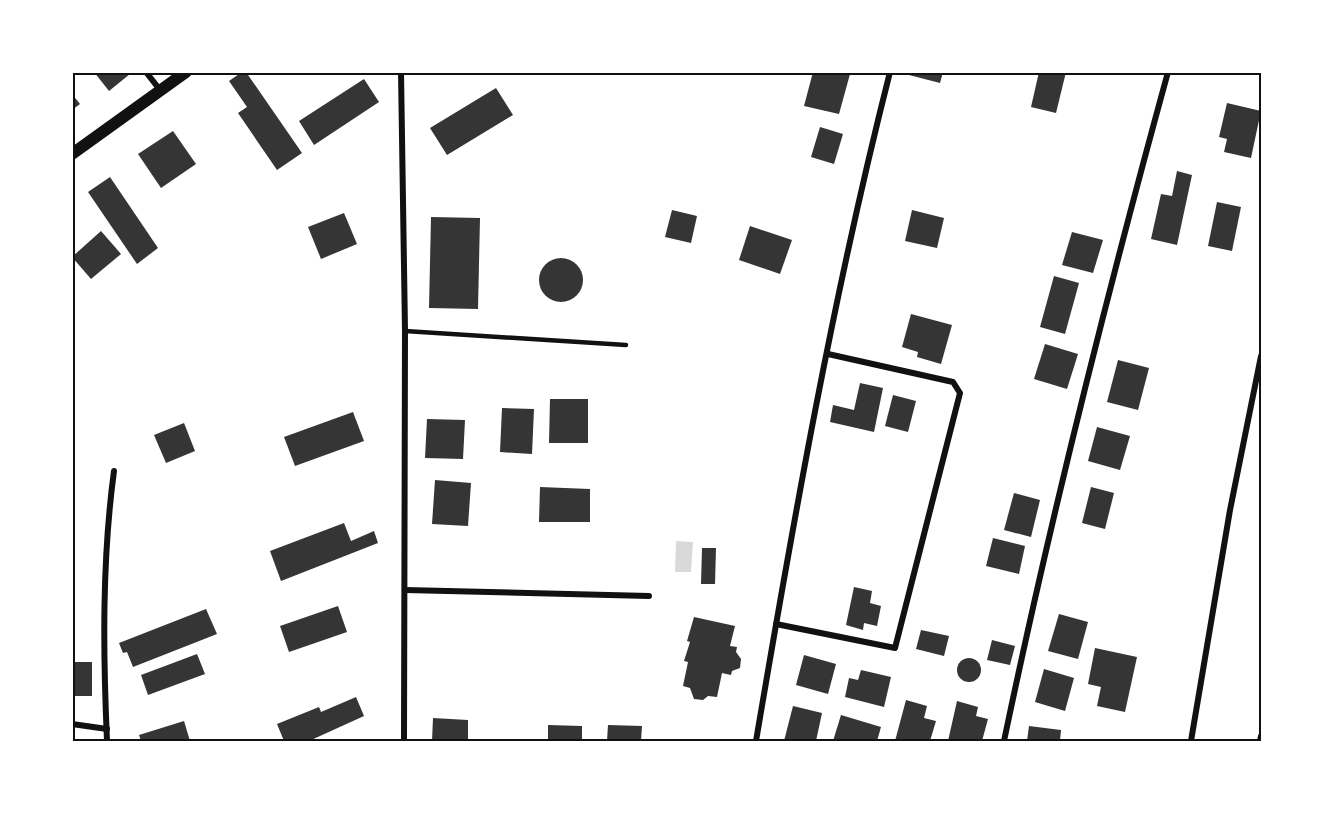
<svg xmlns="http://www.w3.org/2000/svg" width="1333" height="813" viewBox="0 0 1333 813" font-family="'Roboto Serif',serif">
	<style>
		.water { fill: #d9d9d9 }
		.building { fill: #353535 }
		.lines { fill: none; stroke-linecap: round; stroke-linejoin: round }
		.service { stroke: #111; stroke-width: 4.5 }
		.minor { stroke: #111; stroke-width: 6 }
		.secondary { stroke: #111; stroke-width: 12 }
		.neatline { fill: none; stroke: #111; stroke-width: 2 }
	</style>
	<rect width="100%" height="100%" fill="#fff"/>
	<path class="water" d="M 676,541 L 693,542 L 691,572 L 675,572 Z"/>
	<g class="building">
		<path d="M 94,72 L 129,72 L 130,74 L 109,91 Z"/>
		<path d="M 242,72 L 246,72 L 302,153 L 277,170 L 238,113 L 247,107 L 229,81 Z"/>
		<path d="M 813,72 L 850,74 L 839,114 L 804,106 Z"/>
		<path d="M 910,72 L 943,72 L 940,83 L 909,75 Z"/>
		<path d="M 1039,72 L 1066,72 L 1056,113 L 1031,107 Z"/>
		<path d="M 364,79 L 379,102 L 314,145 L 299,121 Z"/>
		<path d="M 496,88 L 513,115 L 447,155 L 430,128 Z"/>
		<path d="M 72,94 L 80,104 L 72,110 Z"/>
		<path d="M 1227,103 L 1261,111 L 1251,158 L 1224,152 L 1227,139 L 1219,137 Z"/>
		<path d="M 820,127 L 843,134 L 834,164 L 811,157 Z"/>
		<path d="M 173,131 L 196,164 L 161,188 L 138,154 Z"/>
		<path d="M 1177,171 L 1192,175 L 1177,245 L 1151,239 L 1161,194 L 1172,196 Z"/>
		<path d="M 110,177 L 158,248 L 137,264 L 88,192 Z"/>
		<path d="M 1217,202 L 1241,207 L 1232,251 L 1208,246 Z"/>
		<path d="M 672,210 L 697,216 L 691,243 L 665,237 Z"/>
		<path d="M 912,210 L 944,218 L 937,248 L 905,241 Z"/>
		<path d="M 344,213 L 357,244 L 321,259 L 308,227 Z"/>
		<path d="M 431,217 L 480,218 L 478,309 L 429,308 Z"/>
		<path d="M 750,226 L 792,240 L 780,274 L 739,260 Z"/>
		<path d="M 101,231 L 121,254 L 91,279 L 72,257 Z"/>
		<path d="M 1072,232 L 1103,240 L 1093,273 L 1062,265 Z"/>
		<circle cx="561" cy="280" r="22"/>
		<path d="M 1054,276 L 1079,283 L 1065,334 L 1040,327 Z"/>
		<path d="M 911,314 L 952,325 L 941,364 L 917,357 L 918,352 L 902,347 Z"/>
		<path d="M 1045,344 L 1078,354 L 1067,389 L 1034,379 Z"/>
		<path d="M 1118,360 L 1149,368 L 1138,410 L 1107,402 Z"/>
		<path d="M 860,383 L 883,388 L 874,432 L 830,422 L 833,405 L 854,410 Z"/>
		<path d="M 893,395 L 916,401 L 908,432 L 885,426 Z"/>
		<path d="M 550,399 L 588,399 L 588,443 L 549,443 Z"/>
		<path d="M 502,408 L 534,409 L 532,454 L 500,452 Z"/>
		<path d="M 353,412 L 364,441 L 295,466 L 284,437 Z"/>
		<path d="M 427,419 L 465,420 L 463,459 L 425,458 Z"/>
		<path d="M 184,423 L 195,451 L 166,463 L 154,435 Z"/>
		<path d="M 1097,427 L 1130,436 L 1120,470 L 1088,461 Z"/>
		<path d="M 435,480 L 471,483 L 468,526 L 432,524 Z"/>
		<path d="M 540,487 L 590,489 L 590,522 L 539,522 Z"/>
		<path d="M 1091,487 L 1114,493 L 1105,529 L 1082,523 Z"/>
		<path d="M 1014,493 L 1040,500 L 1031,537 L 1004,530 Z"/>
		<path d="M 344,523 L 351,541 L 374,531 L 378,543 L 281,581 L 270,551 Z"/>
		<path d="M 993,538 L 1025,546 L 1019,574 L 986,566 Z"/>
		<path d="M 702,548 L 716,548 L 715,584 L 701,584 Z"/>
		<path d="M 854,587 L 872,591 L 870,603 L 881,606 L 877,626 L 864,623 L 863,630 L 846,625 Z"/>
		<path d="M 338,606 L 347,632 L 289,652 L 280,626 Z"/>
		<path d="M 206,609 L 217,634 L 133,667 L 127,652 L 123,653 L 119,643 Z"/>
		<path d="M 1059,614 L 1088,622 L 1078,659 L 1048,651 Z"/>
		<path d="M 694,617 L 735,626 L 730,646 L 737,647 L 736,652 L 741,659 L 740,668 L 732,671 L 731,675 L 722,673 L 717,697 L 708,696 L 703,700 L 694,699 L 690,688 L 683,686 L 688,662 L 684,661 L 690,642 L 687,641 Z"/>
		<path d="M 921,630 L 949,636 L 944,656 L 916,649 Z"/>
		<path d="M 992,640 L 1015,646 L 1010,665 L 987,660 Z"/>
		<path d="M 1095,648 L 1137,657 L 1125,712 L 1097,706 L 1101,687 L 1088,684 Z"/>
		<path d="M 197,654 L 205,674 L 148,695 L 141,675 Z"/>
		<path d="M 804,655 L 836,664 L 828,694 L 796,685 Z"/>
		<circle cx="969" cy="670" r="12"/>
		<rect x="72" y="662" width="20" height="34"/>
		<path d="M 1044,669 L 1074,678 L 1065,711 L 1035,702 Z"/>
		<path d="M 861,670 L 891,677 L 884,707 L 845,697 L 849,678 L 858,680 Z"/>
		<path d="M 356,697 L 364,716 L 309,741 L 284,741 L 277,724 L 319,707 L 321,712 Z"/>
		<path d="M 906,700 L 927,706 L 924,718 L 936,721 L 930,741 L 895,741 Z"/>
		<path d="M 957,701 L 978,707 L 976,716 L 988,719 L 982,741 L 948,741 Z"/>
		<path d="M 793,706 L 822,713 L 816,741 L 784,741 Z"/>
		<path d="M 841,715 L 881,727 L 877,741 L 833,741 Z"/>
		<path d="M 433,718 L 468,720 L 468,741 L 432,741 Z"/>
		<path d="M 184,721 L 190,741 L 141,741 L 139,735 Z"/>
		<path d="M 548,725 L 582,726 L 582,741 L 548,741 Z"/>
		<path d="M 608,725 L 642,726 L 641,741 L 607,741 Z"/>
		<path d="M 1029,726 L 1061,730 L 1060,741 L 1027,741 Z"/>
	</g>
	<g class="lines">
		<path class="service" d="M 405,331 L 626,345"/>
		<g class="minor">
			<path d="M 146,72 L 160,90"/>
			<path d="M 401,72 L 405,331 L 404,741"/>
			<path d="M 405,590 L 649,596"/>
			<path d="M 776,624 L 895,648 L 960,393 L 953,382 L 828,354"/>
			<path d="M 72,724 L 107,729"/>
			<path d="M 107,741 C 103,651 102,560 114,471"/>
			<path d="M 756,741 C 794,517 834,292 890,72"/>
			<path d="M 1004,741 C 1051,516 1107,294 1168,72"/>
			<path d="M 1191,741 L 1230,510 L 1261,356"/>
			<path d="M 1260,741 L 1261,736"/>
		</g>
		<path class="secondary" d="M 72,154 L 186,72"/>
	</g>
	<rect width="1333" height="813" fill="none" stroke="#ffffff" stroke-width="147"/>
	<rect x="74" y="74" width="1186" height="666" class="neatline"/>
</svg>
